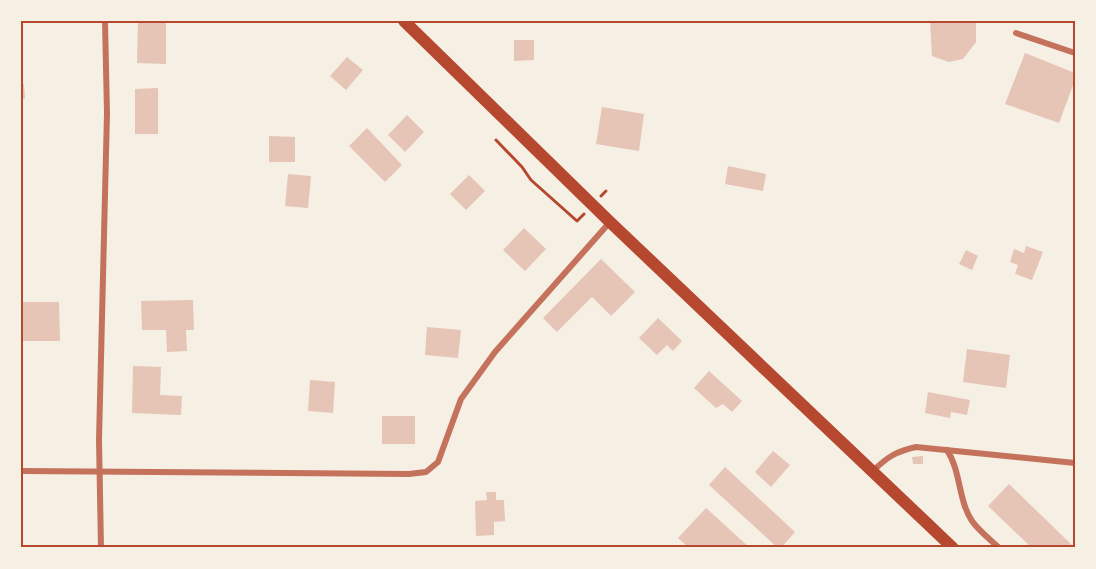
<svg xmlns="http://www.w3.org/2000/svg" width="1096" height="569" viewBox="0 0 1096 569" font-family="'Sofia Sans Condensed',sans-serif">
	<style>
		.building { fill: #e6c5b7 }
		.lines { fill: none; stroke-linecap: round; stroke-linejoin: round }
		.path { stroke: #b5482f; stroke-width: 3 }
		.minor { stroke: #c5725c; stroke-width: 6 }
		.secondary { stroke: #b5482f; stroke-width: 12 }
		.neatline { fill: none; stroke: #b5482f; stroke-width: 2 }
	</style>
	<rect width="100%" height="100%" fill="#f6efe4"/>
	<g class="building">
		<path d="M 138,21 L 166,21 L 166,64 L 137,63 Z"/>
		<path d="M 930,21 L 976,21 L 976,42 L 963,59 L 949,62 L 932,56 Z"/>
		<path d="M 514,40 L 534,40 L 534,60 L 514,61 Z"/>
		<path d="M 1025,53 L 1075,73 L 1075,80 L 1059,123 L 1005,104 Z"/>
		<path d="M 347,57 L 363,70 L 346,90 L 330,76 Z"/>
		<path d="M 24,84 L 25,99 L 21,99 L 21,85 Z"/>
		<path d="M 158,88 L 158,134 L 135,134 L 135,89 Z"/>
		<path d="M 602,107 L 644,114 L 639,151 L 596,144 Z"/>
		<path d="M 407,115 L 424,132 L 405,152 L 388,135 Z"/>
		<path d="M 367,128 L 402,165 L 385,182 L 349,146 Z"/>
		<path d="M 269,136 L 295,137 L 295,162 L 269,162 Z"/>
		<path d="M 728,166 L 766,174 L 763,191 L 725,184 Z"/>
		<path d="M 288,174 L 311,176 L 308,208 L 285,206 Z"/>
		<path d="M 469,175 L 485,191 L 466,210 L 450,194 Z"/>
		<path d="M 524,228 L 546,249 L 525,271 L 503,250 Z"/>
		<path d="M 1026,246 L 1043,252 L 1032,280 L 1015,274 L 1018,265 L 1010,262 L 1014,249 L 1024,253 Z"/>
		<path d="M 966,250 L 978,256 L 972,270 L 959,264 Z"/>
		<path d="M 601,259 L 635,292 L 611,316 L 592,297 L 557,332 L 543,318 Z"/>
		<path d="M 193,300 L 194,330 L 186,330 L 187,351 L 167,352 L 166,330 L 142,330 L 141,301 Z"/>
		<path d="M 21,302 L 59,302 L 60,341 L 21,341 Z"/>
		<path d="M 658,318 L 682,341 L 673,351 L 667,345 L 657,355 L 639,338 Z"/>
		<path d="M 427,327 L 461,330 L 458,358 L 425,355 Z"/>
		<path d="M 967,349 L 1010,355 L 1006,388 L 963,382 Z"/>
		<path d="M 133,366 L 161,367 L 160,395 L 182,396 L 181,415 L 132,413 Z"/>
		<path d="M 709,371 L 742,401 L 732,412 L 723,404 L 716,408 L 694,388 Z"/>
		<path d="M 310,380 L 335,382 L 333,413 L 308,411 Z"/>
		<path d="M 928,392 L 970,400 L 967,415 L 951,412 L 950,418 L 925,413 Z"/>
		<rect x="382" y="416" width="33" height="28"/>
		<path d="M 773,451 L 790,465 L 771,487 L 755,472 Z"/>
		<path d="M 923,456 L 923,464 L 913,464 L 912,457 Z"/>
		<path d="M 725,467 L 795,532 L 781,548 L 778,548 L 709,485 Z"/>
		<path d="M 1009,484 L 1075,548 L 1032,548 L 988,506 Z"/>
		<path d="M 486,492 L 496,492 L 496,500 L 504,500 L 505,521 L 494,522 L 494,535 L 476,536 L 475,501 L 487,500 Z"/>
		<path d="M 706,508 L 750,548 L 689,548 L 678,538 Z"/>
	</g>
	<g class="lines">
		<g class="path">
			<path d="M 496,140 L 522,167 L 531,180 L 577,221 L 584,214"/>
			<path d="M 601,196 L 606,191"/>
		</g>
		<g class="minor">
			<path d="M 1016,33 L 1075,53"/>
			<path d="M 947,450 C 961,471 958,500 972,521 C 979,531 991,540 999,548"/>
			<path d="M 21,471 L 409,474 L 426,472 L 438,462 L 461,399 L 495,352 L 610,222"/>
			<path d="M 873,471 C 887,457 897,451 916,447 L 1075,463"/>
			<path d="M 101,548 L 99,440 L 107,113 L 105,21"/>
		</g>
		<path class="secondary" d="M 404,21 L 610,222 L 953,548"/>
	</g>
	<rect width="1096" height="569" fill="none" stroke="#f6efe4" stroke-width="45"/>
	<rect x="22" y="22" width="1052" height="524" class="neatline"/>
</svg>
